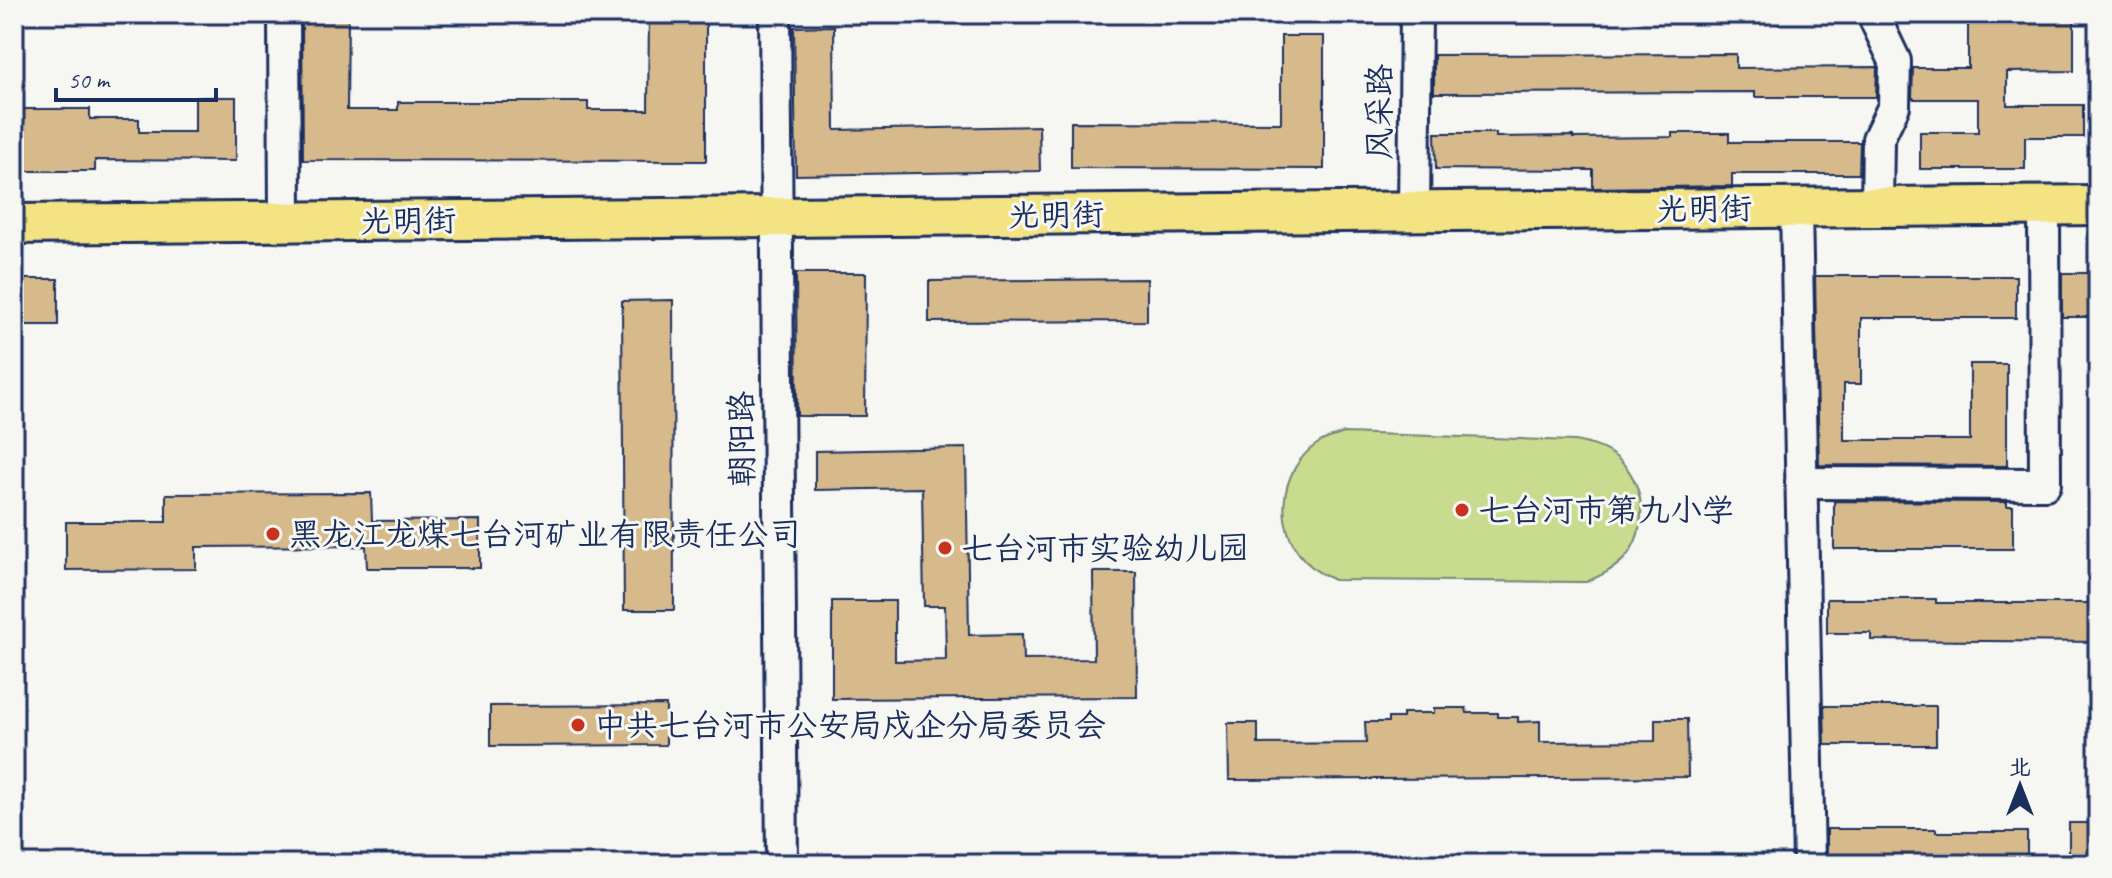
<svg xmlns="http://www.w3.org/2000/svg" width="2112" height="878" viewBox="0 0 2112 878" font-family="Caveat,'LXGW WenKai TC',sans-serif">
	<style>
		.green { fill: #c8db8f; stroke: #728576; stroke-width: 2 }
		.building { fill: #d7ba8b; stroke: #1b2f5e; stroke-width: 2 }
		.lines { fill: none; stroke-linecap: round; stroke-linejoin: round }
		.minor-casing { stroke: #1b2f5e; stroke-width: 36 }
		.major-casing { stroke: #1b2f5e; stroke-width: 44 }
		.minor { stroke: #f6f6f2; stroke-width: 30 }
		.major { stroke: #f4e382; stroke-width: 38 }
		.poi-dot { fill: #c8321e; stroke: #f6f6f2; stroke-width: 3 }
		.labels { text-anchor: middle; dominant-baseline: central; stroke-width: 6; stroke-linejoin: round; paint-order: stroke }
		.street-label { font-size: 32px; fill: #1b2f5e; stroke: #f6f6f2 }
		.poi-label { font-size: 32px; fill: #1b2f5e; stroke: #f6f6f2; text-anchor: start }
	</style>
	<rect width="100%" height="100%" fill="#f6f6f2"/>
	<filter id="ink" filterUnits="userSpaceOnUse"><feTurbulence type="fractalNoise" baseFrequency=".0125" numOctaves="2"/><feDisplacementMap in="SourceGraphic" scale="16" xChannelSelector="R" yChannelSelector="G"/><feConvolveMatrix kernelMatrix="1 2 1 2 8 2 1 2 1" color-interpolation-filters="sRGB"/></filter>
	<g filter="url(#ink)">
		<path class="green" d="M 1344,433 L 1575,441 C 1590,444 1603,447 1616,457 C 1646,481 1650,530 1624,559 C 1613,570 1600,576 1586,582 L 1334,580 C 1327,576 1318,573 1312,567 C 1272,535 1276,469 1320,442 C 1327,438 1336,436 1344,433 Z"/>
		<g class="building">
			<path d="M 649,14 L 706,14 L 706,161 L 303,160 L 302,16 L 348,16 L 347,110 L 398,110 L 398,102 L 588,102 L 588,110 L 648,110 Z"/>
			<path d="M 1968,14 L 2074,14 L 2074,71 L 2007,72 L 2007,105 L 2083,105 L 2083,137 L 2025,137 L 2025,169 L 1920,169 L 1920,132 L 1978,132 L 1978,99 L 1914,99 L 1912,97 L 1913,68 L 1968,68 Z"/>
			<path d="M 834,26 L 835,130 L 1039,126 L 1040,171 L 796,175 L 794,27 Z"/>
			<path d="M 1281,36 L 1324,36 L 1324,169 L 1071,168 L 1071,122 L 1281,123 Z"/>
			<path d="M 1736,54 L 1736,68 L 1877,67 L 1876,97 L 1755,97 L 1755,92 L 1434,93 L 1434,55 Z"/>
			<path d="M 195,97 L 236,97 L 236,161 L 95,160 L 95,171 L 14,171 L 14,109 L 90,109 L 90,119 L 139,119 L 139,132 L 195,132 Z"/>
			<path d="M 1435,133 L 1496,133 L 1496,137 L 1573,136 L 1573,138 L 1672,137 L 1672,133 L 1729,133 L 1729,142 L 1860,142 L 1859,174 L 1732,174 L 1732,186 L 1593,188 L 1593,170 L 1436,169 Z"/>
			<path d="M 796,273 L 866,273 L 865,416 L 797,416 Z"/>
			<rect x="2062" y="273" width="36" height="44"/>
			<path d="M 1815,276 L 2016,276 L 2016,318 L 1861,318 L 1861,384 L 1844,384 L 1844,440 L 1970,440 L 1970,364 L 2007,364 L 2007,466 L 1819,465 Z"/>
			<rect x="14" y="279" width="44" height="46"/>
			<path d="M 1147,279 L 1147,321 L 929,322 L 929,281 Z"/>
			<path d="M 673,300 L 674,610 L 624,610 L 622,301 Z"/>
			<path d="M 966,448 L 969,635 L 1022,634 L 1023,660 L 1094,659 L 1093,572 L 1136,572 L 1137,697 L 832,699 L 832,601 L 895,601 L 895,661 L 946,660 L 945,606 L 924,606 L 922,488 L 815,490 L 815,451 Z"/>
			<path d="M 371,493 L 372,521 L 480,520 L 480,568 L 367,568 L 366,546 L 196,547 L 196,569 L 66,570 L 66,522 L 166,522 L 166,494 Z"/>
			<path d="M 1834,501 L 2007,502 L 2007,506 L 2013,506 L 2013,549 L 1834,549 Z"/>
			<path d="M 1827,599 L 1936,599 L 1936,603 L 2098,603 L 2098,642 L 1871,640 L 1871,633 L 1827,633 Z"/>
			<path d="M 666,705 L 666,745 L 490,746 L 490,706 Z"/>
			<path d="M 1824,706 L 1936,706 L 1936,745 L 1825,745 Z"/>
			<path d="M 1434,708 L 1466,708 L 1467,713 L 1498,713 L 1498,717 L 1518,717 L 1518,722 L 1540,721 L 1540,742 L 1655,741 L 1655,719 L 1687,719 L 1688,777 L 1229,780 L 1228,723 L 1258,723 L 1258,744 L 1366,743 L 1365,722 L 1388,722 L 1388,718 L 1403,718 L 1403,713 L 1434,713 Z"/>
			<rect x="2069" y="823" width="29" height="35"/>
			<path d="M 1827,829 L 1936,829 L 1936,832 L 2027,832 L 2027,860 L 1936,860 L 1936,864 L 1827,864 Z"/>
		</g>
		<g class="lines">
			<g class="minor-casing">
				<g id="minor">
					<path d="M 284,14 L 285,222"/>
					<path d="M 775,14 L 782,864"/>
					<path d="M 1875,14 L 1875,19 L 1895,61 L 1894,106 L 1878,139 L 1877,207"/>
					<path d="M 1796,208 L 1809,864"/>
					<path d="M 1414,211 L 1416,14"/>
					<path d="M 1801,483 L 2045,484 L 2044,205"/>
				</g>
			</g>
			<g class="major-casing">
				<path id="major" d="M 14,224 L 2098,205"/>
			</g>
			<use href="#minor" class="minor"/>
			<use href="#major" class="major"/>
		</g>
	</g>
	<g class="poi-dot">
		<circle cx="1462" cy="510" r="8"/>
		<circle cx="273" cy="534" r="8"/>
		<circle cx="945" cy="548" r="8"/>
		<circle cx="578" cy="725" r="8"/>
	</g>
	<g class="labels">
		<g class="street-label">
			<text transform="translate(1379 112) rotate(-90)">风采路</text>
			<text transform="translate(1704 209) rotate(-1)">光明街</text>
			<text transform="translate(1056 215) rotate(-1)">光明街</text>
			<text transform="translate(408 221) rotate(-1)">光明街</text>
			<text transform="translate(742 439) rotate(-91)">朝阳路</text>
		</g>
		<g class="poi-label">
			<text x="1478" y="510">七台河市第九小学</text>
			<text x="289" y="534">黑龙江龙煤七台河矿业有限责任公司</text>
			<text x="961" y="548">七台河市实验幼儿园</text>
			<text x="594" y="725">中共七台河市公安局戍企分局委员会</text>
		</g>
	</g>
	<rect width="2112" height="878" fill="none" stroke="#f6f6f2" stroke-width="48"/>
	<rect x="24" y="24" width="2064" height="830" fill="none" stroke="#1b2f5e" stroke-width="3" filter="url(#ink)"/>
	<g transform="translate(2020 786)" stroke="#f6f6f2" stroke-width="6" paint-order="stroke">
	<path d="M0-6L14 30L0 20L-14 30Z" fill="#1b2f5e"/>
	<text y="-12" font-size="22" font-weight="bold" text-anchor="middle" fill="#1b2f5e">北</text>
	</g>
	<path d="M56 88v12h160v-12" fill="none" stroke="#1b2f5e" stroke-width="4"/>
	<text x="68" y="88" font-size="24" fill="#1b2f5e" stroke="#f6f6f2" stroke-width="6" paint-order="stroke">50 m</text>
</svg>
